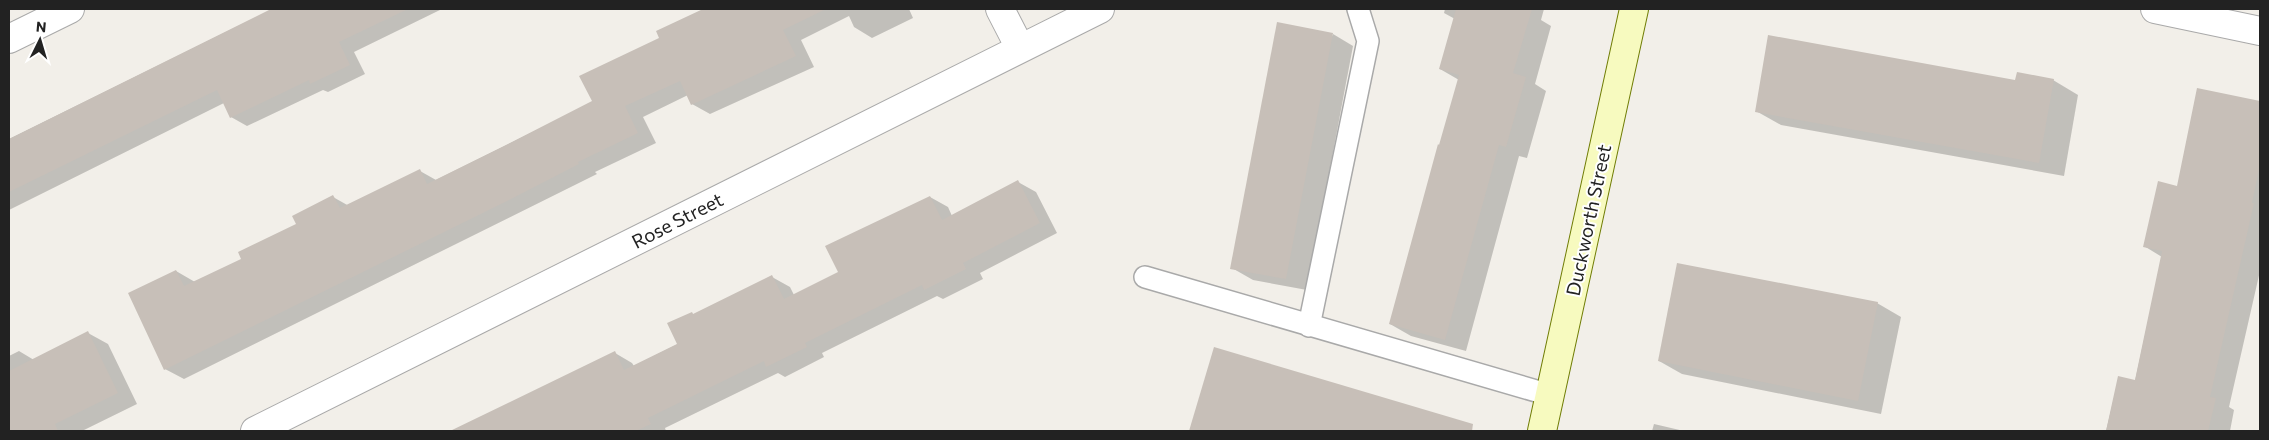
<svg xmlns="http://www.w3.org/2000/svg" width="2269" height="440" viewBox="0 0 2269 440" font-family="Commissioner,sans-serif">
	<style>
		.shadow { fill: #0003 }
		.building { fill: #c7bfb8 }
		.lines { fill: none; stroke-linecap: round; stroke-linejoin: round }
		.lane-casing { stroke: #a9a9a9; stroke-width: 24 }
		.street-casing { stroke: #a9a9a9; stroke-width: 30 }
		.secondary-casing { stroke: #707d05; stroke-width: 30 }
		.lane { stroke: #fff; stroke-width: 21 }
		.street { stroke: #fff; stroke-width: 28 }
		.secondary { stroke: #f7fabf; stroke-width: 28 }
		.labels { text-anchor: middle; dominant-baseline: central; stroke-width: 4; stroke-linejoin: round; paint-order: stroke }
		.street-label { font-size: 19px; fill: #222; stroke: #fff }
	</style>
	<rect width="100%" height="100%" fill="#f2efe9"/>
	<g class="shadow">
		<path d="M 273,9 L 442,9 L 354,52 L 365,74 L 328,92 L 323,90 L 247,126 L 231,117 L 224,103 L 9,210 L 9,139 Z"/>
		<path d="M 720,9 L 909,9 L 913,18 L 872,38 L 854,27 L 849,16 L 801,40 L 814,67 L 710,114 L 692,104 L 688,95 L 643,117 L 656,143 L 595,172 L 597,174 L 184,379 L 165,369 L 176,271 L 195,282 L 243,260 L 297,225 L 333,197 L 349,206 L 420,171 L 436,180 L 593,102 L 704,17 Z"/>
		<path d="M 1445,9 L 1544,9 L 1541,20 L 1551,26 L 1535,84 L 1546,91 L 1527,158 L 1519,156 L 1466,351 L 1411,336 L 1390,324 L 1459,80 L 1440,69 L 1455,19 L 1444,13 Z"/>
		<path d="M 1333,34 L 1353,46 L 1307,290 L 1253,280 L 1232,268 Z"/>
		<path d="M 2053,80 L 2078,95 L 2064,176 L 1781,125 L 1756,111 L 2016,81 Z"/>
		<path d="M 2198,90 L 2260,103 L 2260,271 L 2229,407 L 2234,410 L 2230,431 L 2106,431 L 2119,377 L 2135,381 L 2162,257 L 2144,246 L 2178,187 Z"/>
		<path d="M 1018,182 L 1036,192 L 1057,233 L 980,273 L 983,279 L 943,299 L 937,296 L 822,353 L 824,357 L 785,377 L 778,373 L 665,428 L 666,431 L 453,431 L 615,353 L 632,363 L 634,366 L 678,344 L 691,313 L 695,315 L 772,277 L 790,287 L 794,295 L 839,273 L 930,197 L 948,207 L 952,216 Z"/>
		<path d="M 1877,303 L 1901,317 L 1881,414 L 1682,374 L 1659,361 Z"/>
		<path d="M 88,333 L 108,344 L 137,404 L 82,431 L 9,431 L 9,356 L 19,351 L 34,360 Z"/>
		<path d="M 1215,349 L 1468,430 L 1467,431 L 1191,431 Z"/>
		<path d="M 1654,424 L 1684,431 L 1652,431 Z"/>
	</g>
	<g class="building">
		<path d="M 271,9 L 408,9 L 339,42 L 350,65 L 310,84 L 309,80 L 230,118 L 217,90 L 9,192 L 9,139 Z"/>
		<path d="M 703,9 L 826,9 L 783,30 L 796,56 L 691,105 L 680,81 L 625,106 L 638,133 L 578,162 L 579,164 L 503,203 L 164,370 L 128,293 L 176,270 L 184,286 L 241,259 L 238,252 L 296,224 L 292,216 L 333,195 L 340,208 L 420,169 L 427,184 L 502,147 L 592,101 L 579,76 L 659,38 L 656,31 Z"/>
		<path d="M 1456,9 L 1532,9 L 1513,73 L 1526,77 L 1506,147 L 1499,145 L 1445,340 L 1389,324 L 1438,144 L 1439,145 L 1459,75 L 1439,69 Z"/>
		<path d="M 1277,22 L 1333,33 L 1286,279 L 1230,269 Z"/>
		<path d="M 1768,35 L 2015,80 L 2017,72 L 2054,79 L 2039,163 L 1755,112 Z"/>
		<path d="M 2197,88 L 2260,101 L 2260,165 L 2252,203 L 2254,203 L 2210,397 L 2216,398 L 2208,431 L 2106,431 L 2118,376 L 2135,380 L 2162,251 L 2143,247 L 2158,181 L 2177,186 Z"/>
		<path d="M 1018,180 L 1040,223 L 963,263 L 966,269 L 924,290 L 922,285 L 805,343 L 807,347 L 766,367 L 764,361 L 648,418 L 651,424 L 636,431 L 450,431 L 615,351 L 624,370 L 677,344 L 667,323 L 692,312 L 693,314 L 772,275 L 784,299 L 838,272 L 825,246 L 930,196 L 942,220 Z"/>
		<path d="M 1677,263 L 1878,302 L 1858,401 L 1658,361 Z"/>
		<path d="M 88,331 L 118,393 L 55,424 L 58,431 L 9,431 L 9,371 Z"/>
		<path d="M 1214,347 L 1473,424 L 1472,431 L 1189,431 Z"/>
	</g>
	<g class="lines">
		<g class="lane-casing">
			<g id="lane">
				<path d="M 1145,277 L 1550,395"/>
				<path d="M 1309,326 L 1368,41 L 1358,9"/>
			</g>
		</g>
		<g class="street-casing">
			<g id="street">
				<path d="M 1000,9 L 1020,48"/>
				<path d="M 2155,9 L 2260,31"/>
				<path d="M 9,39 L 70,9"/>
				<path d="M 255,431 L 1100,9"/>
			</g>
		</g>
		<g class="secondary-casing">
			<path id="secondary" d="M 1542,431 L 1634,9"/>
		</g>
		<use href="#lane" class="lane"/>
		<use href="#street" class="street"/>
		<use href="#secondary" class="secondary"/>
	</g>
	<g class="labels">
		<g class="street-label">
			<text transform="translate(677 220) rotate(-27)">Rose Street</text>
			<text transform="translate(1588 220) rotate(-78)">Duckworth Street</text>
		</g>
	</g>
	<rect width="2269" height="440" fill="none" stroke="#222222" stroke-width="20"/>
	<g transform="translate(40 40) rotate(5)" stroke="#ffffff" stroke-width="4" paint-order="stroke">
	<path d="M0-4L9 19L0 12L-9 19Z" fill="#222222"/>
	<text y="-8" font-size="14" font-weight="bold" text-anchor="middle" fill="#222222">N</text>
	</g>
</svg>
